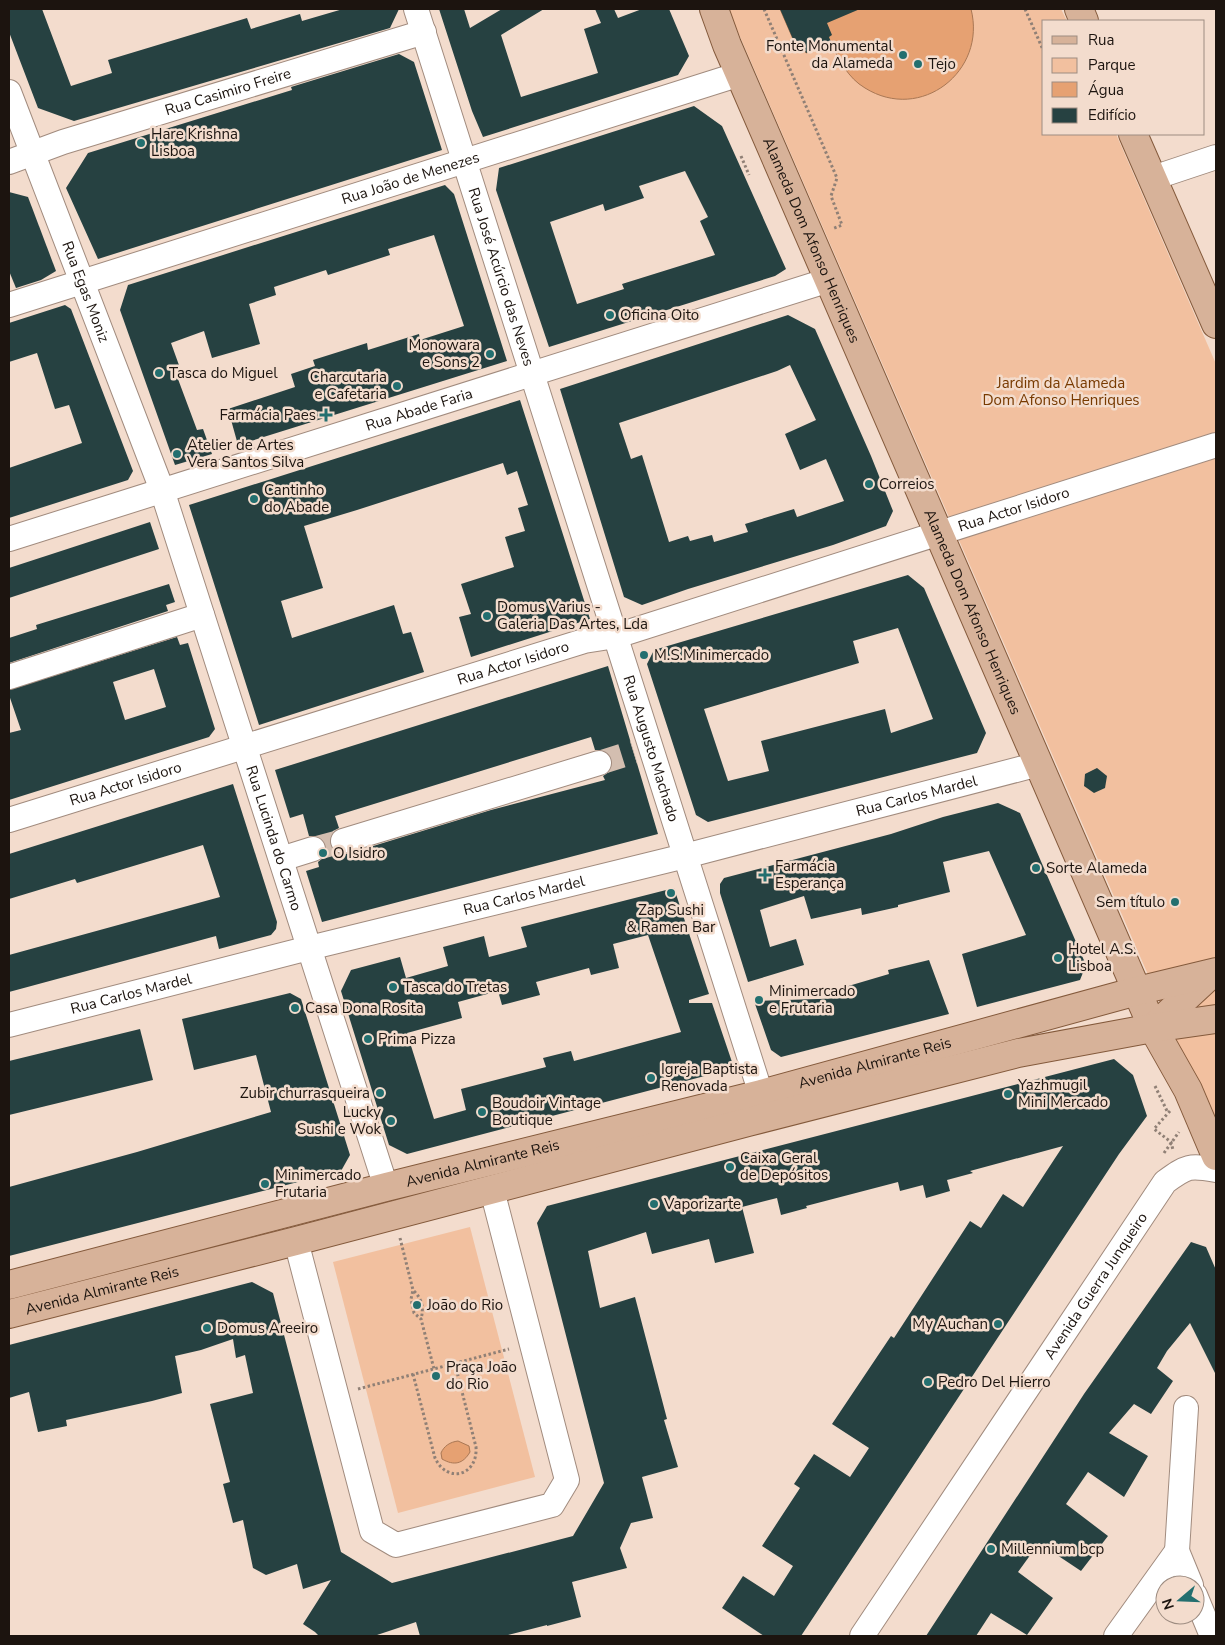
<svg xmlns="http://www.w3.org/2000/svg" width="1225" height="1645" viewBox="0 0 1225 1645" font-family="'Nunito Sans',sans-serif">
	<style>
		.green { fill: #f2c09f }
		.water { fill: #e6a172; stroke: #a97754 }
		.building { fill: #264141; fill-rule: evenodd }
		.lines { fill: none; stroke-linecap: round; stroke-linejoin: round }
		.minor-tunnel { stroke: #d3beb0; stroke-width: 24; stroke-dasharray: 24 12; stroke-linecap: butt }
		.minor-casing { stroke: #a18b7e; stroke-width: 26 }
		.major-casing { stroke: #845a3c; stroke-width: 30 }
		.path { stroke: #908076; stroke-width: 3; stroke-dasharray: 2.5 2.5; stroke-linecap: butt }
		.minor { stroke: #fff; stroke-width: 24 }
		.major { stroke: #d7b299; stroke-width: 28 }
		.poi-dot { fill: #236f6f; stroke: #f3dccd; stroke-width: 2 }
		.labels { text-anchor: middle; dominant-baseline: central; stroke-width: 5; stroke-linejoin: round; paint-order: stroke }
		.poi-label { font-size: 15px; fill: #1c140f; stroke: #f3dccd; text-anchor: start }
		.street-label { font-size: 15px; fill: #1c140f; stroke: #f3dccd }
		.park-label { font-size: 15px; fill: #783a00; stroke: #f3dccd }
	</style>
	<rect width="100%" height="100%" fill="#f3dccd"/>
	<g class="green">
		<path d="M 728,9 L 1061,9 L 1067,21 L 1044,21 L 1044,134 L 1116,134 L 1216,364 L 1216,1131 Z"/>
		<path d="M 470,1227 L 535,1477 L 398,1513 L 333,1262 Z"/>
	</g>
	<g class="water">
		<path d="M 780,9 L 971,9 C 987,71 921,123 865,88 C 848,78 839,60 831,43 L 806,53 L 804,48 L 800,50 L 798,46 L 796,46 Z"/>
		<path d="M 458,1441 L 469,1446 L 470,1452 C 463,1464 454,1466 442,1459 L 441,1453 C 444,1446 450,1442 458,1441 Z"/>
	</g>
	<g class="building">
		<path d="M 9,9 L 42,9 L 71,86 L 112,73 L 108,60 L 247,18 L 251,29 L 300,14 L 302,21 L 343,9 L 399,9 L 390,28 L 74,121 L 38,108 L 9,32 Z"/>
		<path d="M 439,9 L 464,9 L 470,28 L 502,9 L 544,9 L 501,35 L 521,97 L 598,73 L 584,29 L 601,23 L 595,9 L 614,9 L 618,18 L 642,9 L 669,9 L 689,56 L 678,75 L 483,137 L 472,111 Z"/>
		<path d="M 780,9 L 860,9 L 827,23 L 832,35 L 829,37 L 831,42 L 806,53 L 804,48 L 800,50 L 798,46 L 796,46 Z"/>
		<path d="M 399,54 L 414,62 L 442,150 L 98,259 L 66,188 L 88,153 L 292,90 L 291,87 Z"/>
		<path d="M 694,106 L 722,126 L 786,269 L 775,276 L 549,347 L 496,190 L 499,168 ZM 685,171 L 708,217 L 700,221 L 715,255 L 622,284 L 624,289 L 577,304 L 550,222 L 603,204 L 605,211 L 644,198 L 639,186 Z"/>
		<path d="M 445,185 L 454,194 L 507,361 L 238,445 L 228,409 L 295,387 L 291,374 L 315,366 L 313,360 L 367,343 L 368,350 L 419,334 L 420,340 L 464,326 L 434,235 L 388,249 L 390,255 L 328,275 L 326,270 L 274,287 L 276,295 L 249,304 L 260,344 L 212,358 L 204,331 L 171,343 L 180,368 L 180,370 L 175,371 L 197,430 L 203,429 L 212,454 L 175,465 L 120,310 L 128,285 Z"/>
		<path d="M 9,192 L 28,197 L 56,271 L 41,280 L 16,288 L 9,271 Z"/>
		<path d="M 65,305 L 71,309 L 133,471 L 128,480 L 9,518 L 9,468 L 82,443 L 69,405 L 55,409 L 37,353 L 9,362 L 9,323 Z"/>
		<path d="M 788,315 L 815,329 L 871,456 L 893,511 L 886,526 L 833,545 L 688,589 L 642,605 L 624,597 L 560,389 ZM 790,365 L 816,420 L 785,434 L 800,470 L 826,459 L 844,501 L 797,517 L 794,509 L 745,524 L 748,532 L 714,542 L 712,535 L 690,541 L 688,536 L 669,542 L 642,455 L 631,459 L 619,423 L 777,371 Z"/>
		<path d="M 520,400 L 590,619 L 471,657 L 459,617 L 471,614 L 461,584 L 514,567 L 505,537 L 525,531 L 518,508 L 528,505 L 517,471 L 507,475 L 503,463 L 357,510 L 304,526 L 323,588 L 281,601 L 292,638 L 394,605 L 403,634 L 411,632 L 424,672 L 259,725 L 189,505 Z"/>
		<path d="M 150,522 L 159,549 L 9,598 L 9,568 Z"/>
		<path d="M 908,575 L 924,588 L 986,733 L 977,753 L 708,822 L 696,815 L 647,664 L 654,650 ZM 898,628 L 933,719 L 891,733 L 885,709 L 761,741 L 769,771 L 728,781 L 704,709 L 859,663 L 853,641 Z"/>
		<path d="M 169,584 L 175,602 L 166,605 L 168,611 L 9,663 L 9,638 L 37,629 L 36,625 Z"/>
		<path d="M 177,637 L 180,645 L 188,643 L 215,729 L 209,737 L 9,800 L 9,733 L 21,730 L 9,695 L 9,690 ZM 154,669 L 166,707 L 125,720 L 113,682 Z"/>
		<path d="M 608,666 L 658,834 L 322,922 L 306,871 L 319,867 L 318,862 L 323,858 L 326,852 L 326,845 L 322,839 L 316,836 L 309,836 L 303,814 L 290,818 L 275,770 ZM 591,737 L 595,750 L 603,750 L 608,753 L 612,759 L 612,767 L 609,772 L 603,776 L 605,780 L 491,810 L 347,854 L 339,854 L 333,851 L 330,845 L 330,837 L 333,831 L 339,828 L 335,816 Z"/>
		<path d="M 1097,768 L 1107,776 L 1105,788 L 1094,793 L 1084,786 L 1085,774 Z"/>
		<path d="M 233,784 L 277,922 L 276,929 L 271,935 L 219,949 L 216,936 L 9,992 L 9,955 L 220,897 L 203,845 L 77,883 L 75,879 L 9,899 L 9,854 Z"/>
		<path d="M 998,803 L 1020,813 L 1086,965 L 1080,980 L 977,1007 L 962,954 L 1026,935 L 989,851 L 943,862 L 950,892 L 898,905 L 898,907 L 862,915 L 861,908 L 811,919 L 804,896 L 760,910 L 770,947 L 796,939 L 804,965 L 748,982 L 720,893 L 720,884 L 724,878 L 891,834 L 943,817 Z"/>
		<path d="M 674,888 L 709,994 L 689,1000 L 689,1003 L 712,1003 L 732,1062 L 720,1072 L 407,1154 L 389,1145 L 341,991 L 351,970 L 400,957 L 406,978 L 448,966 L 443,947 L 484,936 L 489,957 L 527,947 L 521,927 ZM 648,935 L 681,1032 L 574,1061 L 571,1051 L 543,1058 L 546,1067 L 461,1089 L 466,1110 L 434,1119 L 407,1033 L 462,1018 L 458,1002 L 498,991 L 502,1005 L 540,995 L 536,982 L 589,968 L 591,975 L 619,968 L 613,944 Z"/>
		<path d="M 929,960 L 949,1014 L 781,1057 L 771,1050 L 754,1001 L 849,998 L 845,987 L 889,974 L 888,970 Z"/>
		<path d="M 290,993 L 301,999 L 350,1155 L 341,1171 L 9,1256 L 9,1187 L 137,1152 L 271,1112 L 256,1055 L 194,1070 L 182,1019 Z"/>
		<path d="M 140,1029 L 153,1080 L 9,1115 L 9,1061 Z"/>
		<path d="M 1114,1059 L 1133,1075 L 1147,1116 L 1119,1154 L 801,1636 L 764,1636 L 722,1608 L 743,1576 L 774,1596 L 793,1566 L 762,1546 L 800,1488 L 794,1484 L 814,1454 L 850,1477 L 869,1448 L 832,1424 L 891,1336 L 894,1338 L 970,1221 L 981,1228 L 1003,1194 L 1023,1207 L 1063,1146 L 970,1171 L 973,1173 L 947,1180 L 950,1191 L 926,1198 L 923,1185 L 900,1191 L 898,1182 L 806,1206 L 807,1208 L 781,1215 L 777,1198 L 742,1207 L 754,1253 L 715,1263 L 709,1239 L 652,1254 L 646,1232 L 588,1251 L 600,1308 L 635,1297 L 667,1419 L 664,1420 L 678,1467 L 642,1477 L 653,1518 L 631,1523 L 620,1548 L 627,1568 L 572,1582 L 581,1617 L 547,1626 L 547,1625 L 504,1636 L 420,1636 L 416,1622 L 374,1636 L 319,1636 L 315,1632 L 303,1624 L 331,1580 L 303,1589 L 297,1564 L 266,1575 L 253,1568 L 243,1520 L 233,1523 L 223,1484 L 230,1482 L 210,1404 L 253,1393 L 245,1355 L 236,1358 L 233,1339 L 201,1350 L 175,1356 L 182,1393 L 152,1401 L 66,1420 L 67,1426 L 38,1432 L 29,1392 L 9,1398 L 9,1345 L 252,1282 L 273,1293 L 341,1552 L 392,1583 L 573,1536 L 604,1483 L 537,1223 L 547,1206 Z"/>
		<path d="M 1191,1242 L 1206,1247 L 1216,1270 L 1216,1375 L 1190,1323 L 1167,1351 L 1157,1368 L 1173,1381 L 1151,1414 L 1134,1404 L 1109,1433 L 1148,1456 L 1124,1497 L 1088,1472 L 1066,1504 L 1108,1536 L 1081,1571 L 1039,1543 L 1018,1572 L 1053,1598 L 1027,1635 L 991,1613 L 976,1636 L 926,1636 L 1084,1394 Z"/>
	</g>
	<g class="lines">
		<g class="minor-tunnel">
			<path d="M 599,763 L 634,752"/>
			<path d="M 313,849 L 343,841"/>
		</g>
		<g class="minor-casing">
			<g id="minor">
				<path id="s1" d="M 416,9 L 761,1094 L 753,1111"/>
				<path id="s2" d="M 9,92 L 162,490 L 386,1187"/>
				<path id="s3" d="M 9,162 L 63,142 L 424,32"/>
				<path d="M 1153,178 L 1216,157"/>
				<path id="s4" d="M 9,305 L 740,74"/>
				<path id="s5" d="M 9,539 L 829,280"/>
				<path d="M 9,677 L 202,615"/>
				<path id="s6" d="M 9,820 L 584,641 L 616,636 L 1216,445"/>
				<path d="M 343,841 L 599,763"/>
				<path d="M 281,859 L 313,849"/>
				<path id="s7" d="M 9,1025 L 309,948 L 685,856 L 1039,764"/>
				<path d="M 296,1241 L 372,1531 L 396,1545 L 552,1505 L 567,1480 L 492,1190"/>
				<path d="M 1177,1551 L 1186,1408"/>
				<path d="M 1195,1595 L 1212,1636"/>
				<path id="s8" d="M 862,1636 L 1165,1182 C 1187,1166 1189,1165 1216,1170"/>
				<path d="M 1116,1636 L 1177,1551 L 1191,1585"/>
			</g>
		</g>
		<g class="major-casing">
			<g id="major">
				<path id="s9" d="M 714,9 L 727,45 L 1153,1028 L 1188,1090 L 1216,1156"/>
				<path d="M 1079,9 L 1084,21"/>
				<path d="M 1133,134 L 1216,324"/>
				<path d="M 1153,1028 L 1210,975"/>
				<path id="s10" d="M 9,1285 L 386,1187 L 761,1094 L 1137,991 L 1216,972"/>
				<path id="s11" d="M 9,1314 L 296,1241 L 748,1122 L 1018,1053 L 1153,1028 L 1216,1019"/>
			</g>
		</g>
		<g class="path">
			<path d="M 764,9 L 837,178 L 831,196 L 842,225 L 832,229"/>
			<path d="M 1025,9 L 1044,52"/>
			<path d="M 741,156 L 749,175"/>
			<path d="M 1155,1086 L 1168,1113"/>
			<path d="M 1170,1111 L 1154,1129 L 1171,1142 L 1173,1150"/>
			<path d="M 1164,1153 L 1179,1132"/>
			<path d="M 400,1238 L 413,1290 L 411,1299 L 414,1313 L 421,1319 L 434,1369"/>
			<path d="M 414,1291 C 422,1299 424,1308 421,1319"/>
			<path d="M 413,1374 L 435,1458 C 447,1484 478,1476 476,1447 L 455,1364"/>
			<path d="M 358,1389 L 509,1349"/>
		</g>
		<use href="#minor" class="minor"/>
		<use href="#major" class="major"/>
	</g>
	<g class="poi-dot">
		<circle cx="903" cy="55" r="5"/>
		<circle cx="918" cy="64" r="5"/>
		<circle cx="141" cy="143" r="5"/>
		<circle cx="610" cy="315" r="5"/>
		<circle cx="490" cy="354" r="5"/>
		<circle cx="159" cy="373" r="5"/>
		<circle cx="397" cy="386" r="5"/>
		<path d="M323.5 407.5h5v5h5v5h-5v5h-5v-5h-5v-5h5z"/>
		<circle cx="177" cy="454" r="5"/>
		<circle cx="869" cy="484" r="5"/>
		<circle cx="254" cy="499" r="5"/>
		<circle cx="487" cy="616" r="5"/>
		<circle cx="644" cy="655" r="5"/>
		<circle cx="323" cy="853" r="5"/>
		<circle cx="1036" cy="868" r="5"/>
		<path d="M762.5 867.5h5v5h5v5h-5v5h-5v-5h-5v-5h5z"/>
		<circle cx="671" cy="893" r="5"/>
		<circle cx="1175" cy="902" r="5"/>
		<circle cx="1058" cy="958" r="5"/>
		<circle cx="393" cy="987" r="5"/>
		<circle cx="759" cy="1000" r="5"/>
		<circle cx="295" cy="1008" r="5"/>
		<circle cx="368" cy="1039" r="5"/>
		<circle cx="651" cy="1078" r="5"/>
		<circle cx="380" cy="1093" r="5"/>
		<circle cx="1008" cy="1094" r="5"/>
		<circle cx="482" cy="1112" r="5"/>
		<circle cx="391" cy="1121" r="5"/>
		<circle cx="730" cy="1167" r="5"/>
		<circle cx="265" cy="1184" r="5"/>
		<circle cx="654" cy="1204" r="5"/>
		<circle cx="417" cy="1305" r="5"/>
		<circle cx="998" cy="1324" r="5"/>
		<circle cx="207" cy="1328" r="5"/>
		<circle cx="436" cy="1376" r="5"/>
		<circle cx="928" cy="1382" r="5"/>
		<circle cx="991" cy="1549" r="5"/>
	</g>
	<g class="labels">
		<g class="poi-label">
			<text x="893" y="46" text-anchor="end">Fonte Monumental<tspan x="893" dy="17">da Alameda</tspan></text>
			<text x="928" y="64">Tejo</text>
			<text x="151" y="134">Hare Krishna<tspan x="151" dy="17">Lisboa</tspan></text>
			<text x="620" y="315">Oficina Oito</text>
			<text x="480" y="345" text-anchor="end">Monowara<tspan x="480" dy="17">e Sons 2</tspan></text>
			<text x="169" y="373">Tasca do Miguel</text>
			<text x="387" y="377" text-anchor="end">Charcutaria<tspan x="387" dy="17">e Cafetaria</tspan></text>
			<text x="316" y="415" text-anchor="end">Farmácia Paes</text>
			<text x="187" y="445">Atelier de Artes<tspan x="187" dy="17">Vera Santos Silva</tspan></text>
			<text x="879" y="484">Correios</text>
			<text x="264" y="490">Cantinho<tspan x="264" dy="17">do Abade</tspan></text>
			<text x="497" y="607">Domus Varius -<tspan x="497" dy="17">Galeria Das Artes, Lda</tspan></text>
			<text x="654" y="655">M.S.Minimercado</text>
			<text x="333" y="853">O Isidro</text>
			<text x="775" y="866">Farmácia<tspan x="775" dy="17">Esperança</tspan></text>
			<text x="1046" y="868">Sorte Alameda</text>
			<text x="1165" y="902" text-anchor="end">Sem título</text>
			<text x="671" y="910" text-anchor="middle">Zap Sushi<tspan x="671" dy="17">&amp; Ramen Bar</tspan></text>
			<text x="1068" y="949">Hotel A.S.<tspan x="1068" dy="17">Lisboa</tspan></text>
			<text x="403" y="987">Tasca do Tretas</text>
			<text x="769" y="991">Minimercado<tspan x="769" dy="17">e Frutaria</tspan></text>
			<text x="305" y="1008">Casa Dona Rosita</text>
			<text x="378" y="1039">Prima Pizza</text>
			<text x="661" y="1069">Igreja Baptista<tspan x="661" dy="17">Renovada</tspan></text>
			<text x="1018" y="1085">Yazhmugil<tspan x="1018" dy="17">Mini Mercado</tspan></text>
			<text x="370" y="1093" text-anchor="end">Zubir churrasqueira</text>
			<text x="492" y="1103">Boudoir Vintage<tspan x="492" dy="17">Boutique</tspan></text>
			<text x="381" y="1112" text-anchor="end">Lucky<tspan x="381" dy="17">Sushi e Wok</tspan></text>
			<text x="740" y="1158">Caixa Geral<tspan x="740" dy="17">de Depósitos</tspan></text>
			<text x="275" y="1175">Minimercado<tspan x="275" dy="17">Frutaria</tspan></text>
			<text x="664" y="1204">Vaporizarte</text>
			<text x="427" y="1305">João do Rio</text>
			<text x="988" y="1324" text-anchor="end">My Auchan</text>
			<text x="217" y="1328">Domus Areeiro</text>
			<text x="446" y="1367">Praça João<tspan x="446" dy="17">do Rio</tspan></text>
			<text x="938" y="1382">Pedro Del Hierro</text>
			<text x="1001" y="1549">Millennium bcp</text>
		</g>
		<g class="street-label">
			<text stroke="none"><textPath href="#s3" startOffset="230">Rua Casimiro Freire</textPath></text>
			<text stroke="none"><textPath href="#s4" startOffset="421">Rua João de Menezes</textPath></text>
			<text stroke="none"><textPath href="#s9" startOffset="251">Alameda Dom Afonso Henriques</textPath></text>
			<text stroke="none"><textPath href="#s1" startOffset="281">Rua José Acúrcio das Neves</textPath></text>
			<text stroke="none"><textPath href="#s2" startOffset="214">Rua Egas Moniz</textPath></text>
			<text stroke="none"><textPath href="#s5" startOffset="430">Rua Abade Faria</textPath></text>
			<text stroke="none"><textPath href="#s6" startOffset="1052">Rua Actor Isidoro</textPath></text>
			<text stroke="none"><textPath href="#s9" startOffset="656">Alameda Dom Afonso Henriques</textPath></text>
			<text stroke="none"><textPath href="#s6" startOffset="528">Rua Actor Isidoro</textPath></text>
			<text stroke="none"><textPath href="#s1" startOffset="776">Rua Augusto Machado</textPath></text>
			<text stroke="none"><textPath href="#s6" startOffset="122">Rua Actor Isidoro</textPath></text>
			<text stroke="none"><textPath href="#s7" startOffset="936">Rua Carlos Mardel</textPath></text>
			<text stroke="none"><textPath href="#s2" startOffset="792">Rua Lucinda do Carmo</textPath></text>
			<text stroke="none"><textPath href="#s7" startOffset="531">Rua Carlos Mardel</textPath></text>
			<text stroke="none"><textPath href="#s7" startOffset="126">Rua Carlos Mardel</textPath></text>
			<text stroke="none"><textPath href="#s10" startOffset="894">Avenida Almirante Reis</textPath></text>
			<text stroke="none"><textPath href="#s10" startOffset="489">Avenida Almirante Reis</textPath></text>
			<text stroke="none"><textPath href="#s8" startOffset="421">Avenida Guerra Junqueiro</textPath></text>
			<text stroke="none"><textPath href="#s11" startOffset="96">Avenida Almirante Reis</textPath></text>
		</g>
		<g class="park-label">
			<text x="1061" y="383">Jardim da Alameda<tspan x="1061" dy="17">Dom Afonso Henriques</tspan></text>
		</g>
	</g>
	<rect width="1225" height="1645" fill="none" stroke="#1c140f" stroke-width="20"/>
	<rect x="1042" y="20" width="162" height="115" fill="#f3dccd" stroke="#9d8c81"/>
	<rect x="1052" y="36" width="25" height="8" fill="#d7b299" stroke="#9d8c81"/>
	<text x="1088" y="45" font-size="15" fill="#1c140f">Rua</text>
	<rect x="1052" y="58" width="25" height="15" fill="#f2c09f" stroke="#9d8c81"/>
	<text x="1088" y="70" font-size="15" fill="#1c140f">Parque</text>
	<rect x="1052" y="82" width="25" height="15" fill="#e6a172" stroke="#9d8c81"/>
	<text x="1088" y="95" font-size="15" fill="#1c140f">Água</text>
	<rect x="1052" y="108" width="25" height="15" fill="#264141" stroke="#9d8c81"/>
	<text x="1088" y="120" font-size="15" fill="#1c140f">Edifício</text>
	<g transform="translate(1180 1600) rotate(251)"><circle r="24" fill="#f3dccd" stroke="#9d8c81"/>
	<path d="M0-4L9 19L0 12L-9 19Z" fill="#236f6f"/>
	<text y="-8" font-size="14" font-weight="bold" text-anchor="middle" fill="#1c140f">N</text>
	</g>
</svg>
